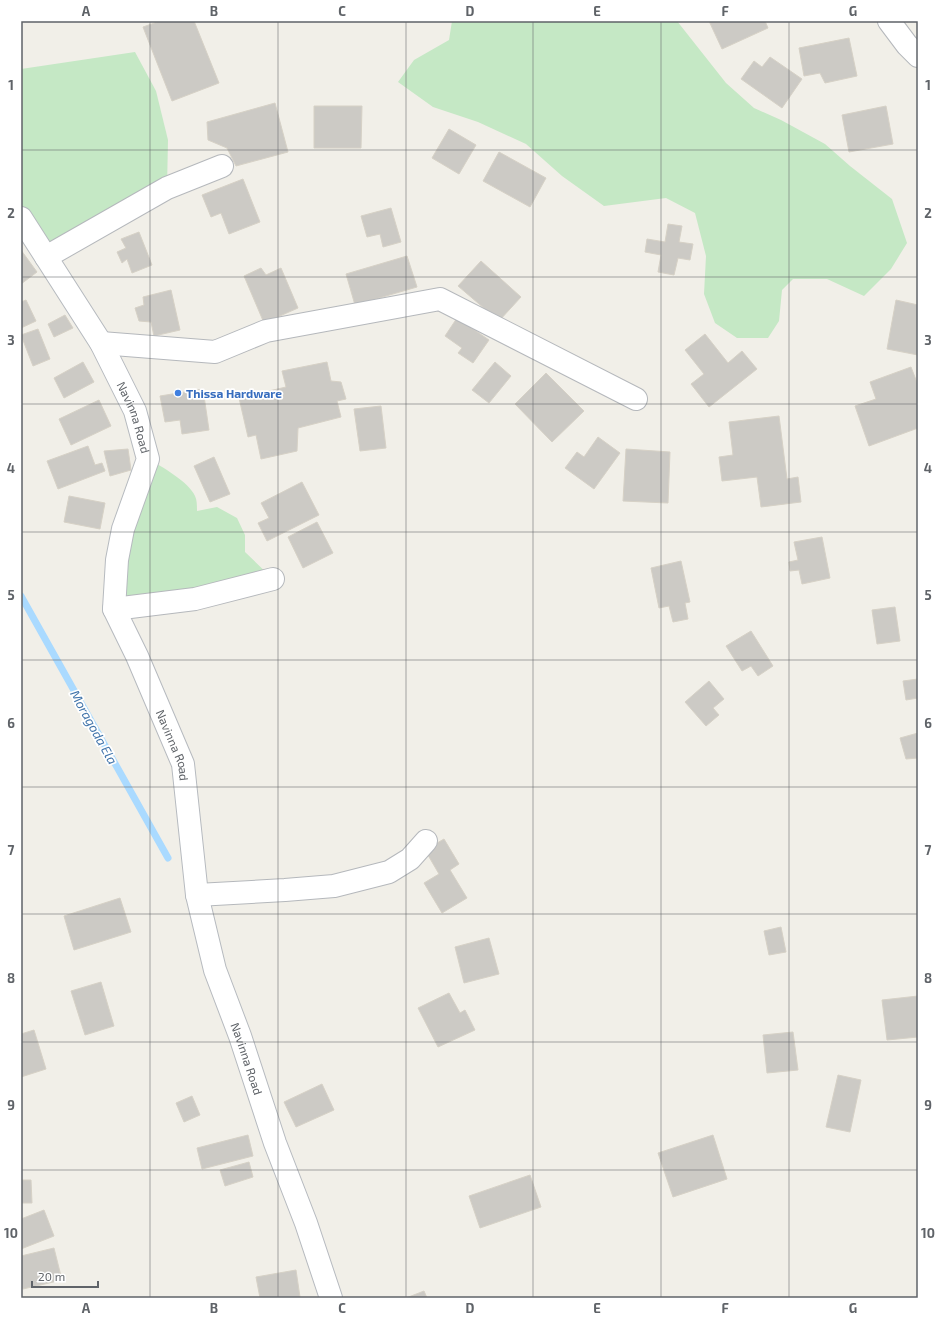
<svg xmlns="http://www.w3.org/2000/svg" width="939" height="1319" viewBox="0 0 939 1319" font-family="'Exo 2',sans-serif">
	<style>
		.green { fill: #c5e8c5 }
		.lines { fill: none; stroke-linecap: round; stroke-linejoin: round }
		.stream { stroke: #aadaff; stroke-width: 7 }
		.building { fill: #cccac5; stroke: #d6d1c6 }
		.street-casing { stroke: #b5b8bc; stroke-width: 24 }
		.secondary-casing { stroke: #b6babf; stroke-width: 24 }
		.street { stroke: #fff; stroke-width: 22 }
		.secondary { stroke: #fff; stroke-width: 22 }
		.grid { fill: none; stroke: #5f6368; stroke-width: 1; stroke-opacity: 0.55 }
		.shop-dot { fill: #3f7fe0; stroke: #fff; stroke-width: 1.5 }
		.labels { text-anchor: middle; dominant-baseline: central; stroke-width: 3.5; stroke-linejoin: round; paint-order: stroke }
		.shop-label { font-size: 12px; font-weight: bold; fill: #366cbe; stroke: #fff; text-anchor: start }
		.street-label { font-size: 12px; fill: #5f6368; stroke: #fff }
		.water-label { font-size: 13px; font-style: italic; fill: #4174aa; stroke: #fff }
		.neatline { fill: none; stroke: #5f6368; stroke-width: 1.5 }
		.grid-label { font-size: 13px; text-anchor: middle; font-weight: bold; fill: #5f6368 }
	</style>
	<rect width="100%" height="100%" fill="#f1efe8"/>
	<g class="green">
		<path d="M 452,21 L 677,21 L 726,83 L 754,108 L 781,120 L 825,144 L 850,166 L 892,199 L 907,243 L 891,269 L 864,296 L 827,279 L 793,279 L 782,290 L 779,321 L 768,338 L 737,338 L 715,323 L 704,294 L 706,256 L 695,213 L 666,198 L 604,206 L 562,176 L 526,144 L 478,122 L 433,107 L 398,82 L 414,60 L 449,40 Z"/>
		<path d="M 135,52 L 156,91 L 168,140 L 167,188 L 47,257 L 21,217 L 21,69 Z"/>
		<path d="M 148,459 C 161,466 189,482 195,496 C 197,500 197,506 197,511 L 217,507 L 237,518 L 245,535 L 245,552 L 273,579 L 114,609 Z"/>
	</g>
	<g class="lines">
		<path class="stream" d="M 21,596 L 168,858"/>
	</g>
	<g class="building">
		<path d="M 160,21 L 194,21 L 219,83 L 172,101 L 143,27 Z"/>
		<path d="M 709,21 L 765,21 L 768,28 L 722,49 Z"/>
		<path d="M 849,38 L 857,76 L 825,83 L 820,73 L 804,76 L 799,48 Z"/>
		<path d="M 770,57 L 802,79 L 782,108 L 741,79 L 754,61 L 762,67 Z"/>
		<path d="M 275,103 L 288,152 L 236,166 L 227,148 L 208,140 L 207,122 Z"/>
		<path d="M 314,106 L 362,106 L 361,148 L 314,148 Z"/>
		<path d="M 886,106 L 893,144 L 849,152 L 842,115 Z"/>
		<path d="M 449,129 L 476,145 L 459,174 L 432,158 Z"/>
		<path d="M 499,152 L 546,178 L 530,207 L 483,181 Z"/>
		<path d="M 243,179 L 260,222 L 229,234 L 221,213 L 211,217 L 202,195 Z"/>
		<path d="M 391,208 L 401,242 L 383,247 L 380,234 L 367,237 L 361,216 Z"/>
		<path d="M 668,224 L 682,226 L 679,242 L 693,244 L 690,260 L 678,258 L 674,275 L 658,272 L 661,255 L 645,252 L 647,239 L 665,242 Z"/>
		<path d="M 139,232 L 152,265 L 132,273 L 127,259 L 122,263 L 117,252 L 126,248 L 121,239 Z"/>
		<path d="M 21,250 L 37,272 L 21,284 Z"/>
		<path d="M 407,256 L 417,287 L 355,305 L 346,274 Z"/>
		<path d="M 481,261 L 521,297 L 499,321 L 458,286 Z"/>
		<path d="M 261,268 L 266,275 L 281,268 L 298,308 L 264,323 L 244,276 Z"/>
		<path d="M 171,290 L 180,330 L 154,336 L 151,322 L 139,321 L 135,308 L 144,305 L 143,297 Z"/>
		<path d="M 26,300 L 36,321 L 21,328 L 21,302 Z"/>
		<path d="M 896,300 L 918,305 L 918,355 L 887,349 Z"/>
		<path d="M 65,315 L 73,328 L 54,337 L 48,324 Z"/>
		<path d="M 457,318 L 489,340 L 473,363 L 458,353 L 462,348 L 445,336 Z"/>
		<path d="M 38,329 L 50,359 L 33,366 L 21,335 Z"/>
		<path d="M 705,334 L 728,363 L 742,351 L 757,369 L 709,407 L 691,384 L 704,374 L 685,350 Z"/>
		<path d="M 83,362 L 94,382 L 64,398 L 54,378 Z"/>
		<path d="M 327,362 L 331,381 L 341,382 L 346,399 L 337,401 L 341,417 L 298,428 L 297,451 L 261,459 L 256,435 L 248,437 L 239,398 L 286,387 L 282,371 Z"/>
		<path d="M 495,362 L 511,376 L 489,403 L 472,390 Z"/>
		<path d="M 911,367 L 918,385 L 918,428 L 869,446 L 855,406 L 876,399 L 870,382 Z"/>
		<path d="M 546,373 L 584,411 L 552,442 L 515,404 Z"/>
		<path d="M 203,389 L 209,430 L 182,434 L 180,420 L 165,422 L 160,396 Z"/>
		<path d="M 99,400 L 111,426 L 71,445 L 59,419 Z"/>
		<path d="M 381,406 L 386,448 L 360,451 L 354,409 Z"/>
		<path d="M 779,416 L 787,479 L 798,477 L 801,502 L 761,507 L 757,477 L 722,481 L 719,457 L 733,455 L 729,422 Z"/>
		<path d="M 598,437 L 620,453 L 594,489 L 565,468 L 577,452 L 584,457 Z"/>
		<path d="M 88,446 L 95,465 L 102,463 L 105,471 L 58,489 L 47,461 Z"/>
		<path d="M 128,449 L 131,470 L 110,476 L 104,451 Z"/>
		<path d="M 626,449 L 670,452 L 668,503 L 623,501 Z"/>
		<path d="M 214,457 L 230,494 L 210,502 L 194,466 Z"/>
		<path d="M 302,482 L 319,515 L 267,541 L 258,523 L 269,518 L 261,503 Z"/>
		<path d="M 69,496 L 105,503 L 100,529 L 64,522 Z"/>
		<path d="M 317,522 L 333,553 L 303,568 L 288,537 Z"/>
		<path d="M 822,537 L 830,578 L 802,584 L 799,570 L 790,571 L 789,562 L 798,560 L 794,542 Z"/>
		<path d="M 681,561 L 690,602 L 685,603 L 688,619 L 673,622 L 669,606 L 659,608 L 651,568 Z"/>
		<path d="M 895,607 L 900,641 L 877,644 L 872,610 Z"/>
		<path d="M 751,631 L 773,666 L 758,676 L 751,666 L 742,671 L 726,646 Z"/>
		<path d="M 918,679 L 918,698 L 906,700 L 903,681 Z"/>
		<path d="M 709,681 L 724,699 L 713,708 L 719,715 L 706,726 L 685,702 Z"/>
		<path d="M 918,733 L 918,758 L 906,759 L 900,738 Z"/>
		<path d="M 444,839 L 459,864 L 450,870 L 467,898 L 442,913 L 424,883 L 439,874 L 425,850 Z"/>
		<path d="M 120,898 L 131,932 L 74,950 L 64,916 Z"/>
		<path d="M 781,927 L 786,952 L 769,955 L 764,931 Z"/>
		<path d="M 489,938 L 499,974 L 464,983 L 455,947 Z"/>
		<path d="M 101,982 L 114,1026 L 85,1035 L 71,991 Z"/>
		<path d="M 449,993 L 460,1013 L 465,1010 L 475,1030 L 438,1047 L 418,1008 Z"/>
		<path d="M 918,996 L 918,1037 L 887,1040 L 882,1000 Z"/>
		<path d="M 34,1030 L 46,1069 L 21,1077 L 21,1034 Z"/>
		<path d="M 793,1032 L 798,1070 L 767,1073 L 763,1035 Z"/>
		<path d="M 838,1075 L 861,1080 L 850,1132 L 826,1127 Z"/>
		<path d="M 322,1084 L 334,1110 L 296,1127 L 284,1102 Z"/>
		<path d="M 192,1096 L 200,1115 L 184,1122 L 176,1103 Z"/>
		<path d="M 248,1135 L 253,1156 L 202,1169 L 197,1148 Z"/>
		<path d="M 713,1135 L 727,1179 L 673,1197 L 658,1153 Z"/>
		<path d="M 249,1162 L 253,1177 L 225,1186 L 220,1170 Z"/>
		<path d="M 530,1175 L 541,1207 L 480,1228 L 469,1196 Z"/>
		<path d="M 21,1180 L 31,1180 L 32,1203 L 21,1203 Z"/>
		<path d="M 44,1210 L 54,1236 L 21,1249 L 21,1219 Z"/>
		<path d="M 54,1248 L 62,1280 L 23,1289 L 21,1280 L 21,1256 Z"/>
		<path d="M 296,1270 L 300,1297 L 292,1298 L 260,1298 L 256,1277 Z"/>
		<path d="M 424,1291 L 427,1298 L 406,1298 Z"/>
	</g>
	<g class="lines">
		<g class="street-casing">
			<g id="street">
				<path d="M 889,21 L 907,45 L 918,56"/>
				<path d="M 46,257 L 167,188 L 222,166"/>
				<path d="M 101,343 L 215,352 L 266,331 L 440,299 L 636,399"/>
				<path d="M 114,609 L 195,599 L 273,579"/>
				<path d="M 197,895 L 285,890 L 334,886 L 389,872 L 410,859 L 426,841"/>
			</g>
		</g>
		<g class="secondary-casing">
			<g id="secondary">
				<path id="s1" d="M 21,218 L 101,343 L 135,411 L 148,459 L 123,529 L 117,560 L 114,609 L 137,656 L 183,764 L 197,895 L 215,970 L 240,1036 L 275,1143 L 306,1223 L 331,1298"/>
			</g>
		</g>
		<use href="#street" class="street"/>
		<use href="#secondary" class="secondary"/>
	</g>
	<path class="grid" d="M 150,21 L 150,1298M 278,21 L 278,1298M 406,21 L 406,1298M 533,21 L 533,1298M 661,21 L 661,1298M 789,21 L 789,1298M 21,150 L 918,150M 21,277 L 918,277M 21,404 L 918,404M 21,532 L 918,532M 21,660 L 918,660M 21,787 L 918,787M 21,914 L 918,914M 21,1042 L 918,1042M 21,1170 L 918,1170"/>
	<circle class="shop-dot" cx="178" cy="393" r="4"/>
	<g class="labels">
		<g class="shop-label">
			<text x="186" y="393">Thissa Hardware</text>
		</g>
		<g class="street-label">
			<text stroke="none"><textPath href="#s1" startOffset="230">Navinna Road</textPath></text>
			<text stroke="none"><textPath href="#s1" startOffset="578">Navinna Road</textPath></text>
			<text stroke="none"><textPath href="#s1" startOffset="902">Navinna Road</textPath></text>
		</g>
		<g class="water-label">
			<text transform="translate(94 727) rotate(61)">Moragoda Ela</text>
		</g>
	</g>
	<rect width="939" height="1319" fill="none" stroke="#ffffff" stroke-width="44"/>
	<path d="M32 1281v6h66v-6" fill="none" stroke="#5f6368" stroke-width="2"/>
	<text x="38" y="1281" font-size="12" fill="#5f6368" stroke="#ffffff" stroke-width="3" paint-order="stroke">20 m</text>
	<rect x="22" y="22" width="895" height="1275" class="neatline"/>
	<g class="grid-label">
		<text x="86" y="16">A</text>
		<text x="214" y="16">B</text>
		<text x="342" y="16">C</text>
		<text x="470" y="16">D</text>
		<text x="597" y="16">E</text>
		<text x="725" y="16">F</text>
		<text x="853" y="16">G</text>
		<text x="11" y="90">1</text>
		<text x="928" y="90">1</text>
		<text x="11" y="218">2</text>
		<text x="928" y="218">2</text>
		<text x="11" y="345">3</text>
		<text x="928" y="345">3</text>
		<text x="11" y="473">4</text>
		<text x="928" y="473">4</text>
		<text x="11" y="600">5</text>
		<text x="928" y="600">5</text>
		<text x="11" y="728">6</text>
		<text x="928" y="728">6</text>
		<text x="11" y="855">7</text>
		<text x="928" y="855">7</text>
		<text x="11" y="983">8</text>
		<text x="928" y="983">8</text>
		<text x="11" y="1110">9</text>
		<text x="928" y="1110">9</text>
		<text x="11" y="1238">10</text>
		<text x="928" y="1238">10</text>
		<text x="86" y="1313">A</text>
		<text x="214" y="1313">B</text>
		<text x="342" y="1313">C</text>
		<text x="470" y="1313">D</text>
		<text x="597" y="1313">E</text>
		<text x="725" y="1313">F</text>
		<text x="853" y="1313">G</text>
	</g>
</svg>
